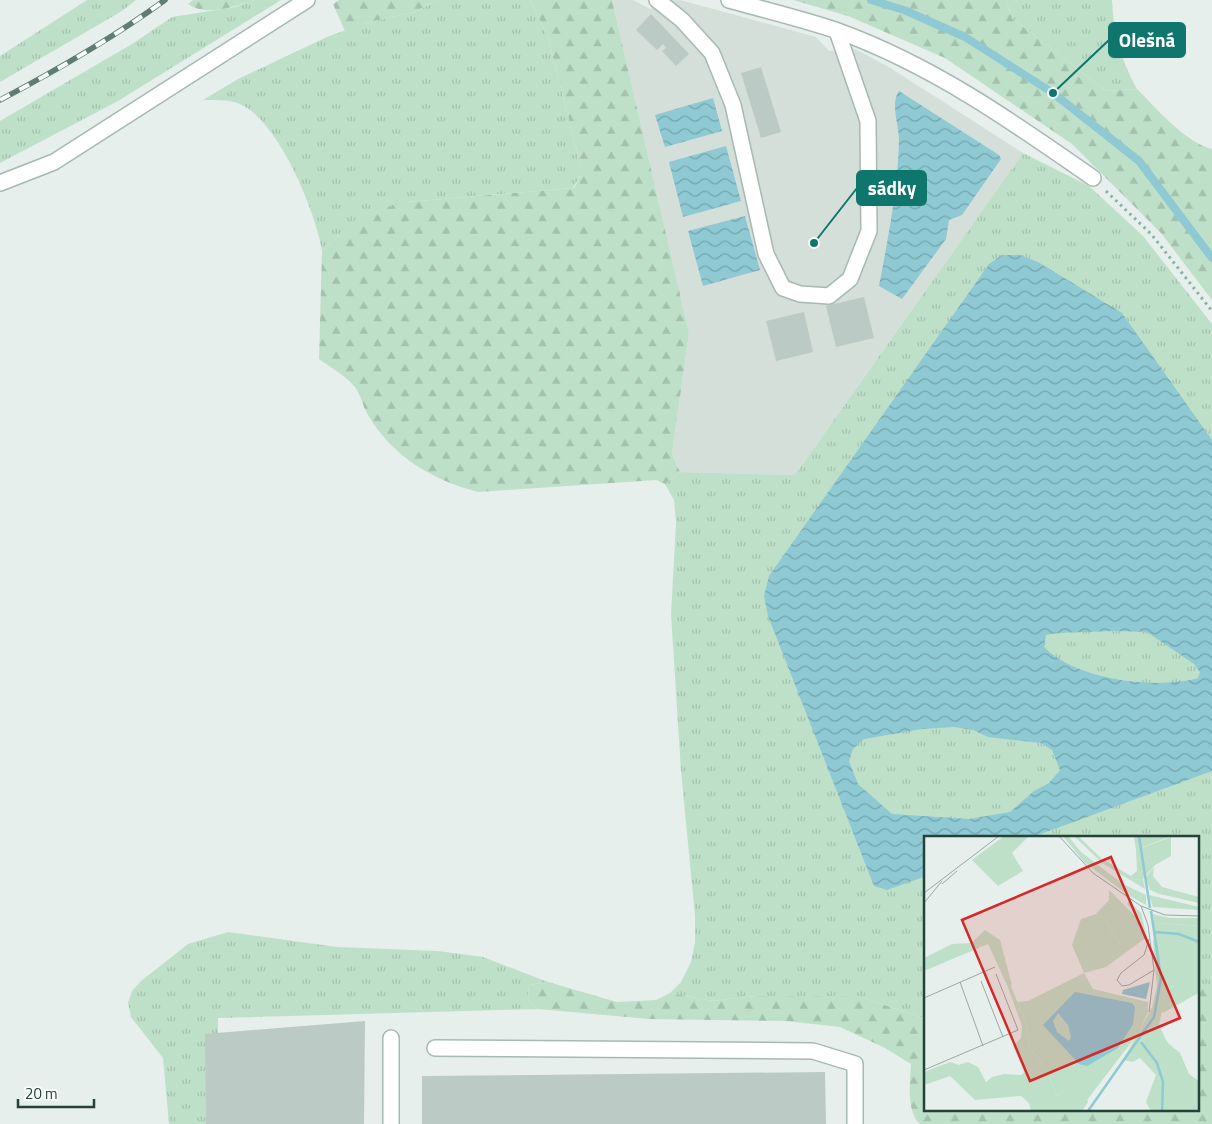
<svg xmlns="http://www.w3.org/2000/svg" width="1212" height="1124" viewBox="0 0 1212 1124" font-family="'Titillium Web',sans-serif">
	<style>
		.built { fill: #d4dfda }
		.grass { fill: url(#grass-tufts) }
		.forest { fill: url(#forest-firs) }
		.water { fill: url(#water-waves); fill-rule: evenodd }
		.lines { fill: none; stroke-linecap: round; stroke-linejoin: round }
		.stream { stroke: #8ec9d4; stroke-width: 8 }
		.building { fill: #bbcac4 }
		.minor-casing { stroke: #a8b8b2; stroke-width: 18 }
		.path { stroke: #86b3a5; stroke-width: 3; stroke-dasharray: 2.5 4; stroke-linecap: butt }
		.minor { stroke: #fff; stroke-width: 15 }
		.rail-casing { stroke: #5f7d75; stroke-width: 5.5 }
		.rail { stroke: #f7fbf9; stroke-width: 4; stroke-dasharray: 11; stroke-linecap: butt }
		.inset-river { fill: none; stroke: #8ec9d4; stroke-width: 2.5 }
		.inset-road { fill: none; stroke: #98aaa4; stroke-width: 1 }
		.view { fill: #d62828; fill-opacity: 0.15; stroke: #d62828; stroke-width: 2.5 }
		.inset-edge { fill: none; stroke: #24423a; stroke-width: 2.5 }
		.leader { fill: none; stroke: #0f766e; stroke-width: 2 }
		.callout-dot { fill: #0f766e; stroke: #f7fbf9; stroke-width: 2 }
		.callout { fill: #0f766e; stroke: #0f766e; stroke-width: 2 }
		.callout-label { font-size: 19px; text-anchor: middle; font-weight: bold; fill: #fff }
	</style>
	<defs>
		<pattern id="grass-tufts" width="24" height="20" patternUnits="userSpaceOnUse" patternTransform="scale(1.25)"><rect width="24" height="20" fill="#bfe0c8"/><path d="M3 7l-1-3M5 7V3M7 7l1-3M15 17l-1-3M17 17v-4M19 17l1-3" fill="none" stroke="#a4c1ad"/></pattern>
		<pattern id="forest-firs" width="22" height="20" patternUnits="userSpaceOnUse" patternTransform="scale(1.25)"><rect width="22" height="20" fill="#bfe0c8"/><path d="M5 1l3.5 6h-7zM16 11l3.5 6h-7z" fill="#a4c1ad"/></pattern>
		<pattern id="water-waves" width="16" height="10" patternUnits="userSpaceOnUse" patternTransform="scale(1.25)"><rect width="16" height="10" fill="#8ec9d4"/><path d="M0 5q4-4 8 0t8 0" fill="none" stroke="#74a5ad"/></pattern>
	</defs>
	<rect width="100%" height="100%" fill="#e6efeb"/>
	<path class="built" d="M 612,0 L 633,0 L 650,9 L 665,0 L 680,0 L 816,37 L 829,51 L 855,49 L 889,67 L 1023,153 L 795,475 L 680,472 L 672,454 L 689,333 Z"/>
	<g class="grass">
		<path d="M 87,0 L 136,0 L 122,11 L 0,82 L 0,56 Z"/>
		<path d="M 254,0 L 281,0 L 118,101 L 0,163 L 0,121 L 132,44 L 172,17 L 235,7 Z"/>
		<path d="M 438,0 L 530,0 L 548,37 L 580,163 L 580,176 L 573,188 L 407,202 L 356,224 L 341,233 L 322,251 C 316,212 279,123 242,105 C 230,99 216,100 203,100 L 238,79 L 327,37 L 365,23 L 414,12 Z"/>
		<path d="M 1006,0 L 1112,0 C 1113,33 1121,60 1137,89 L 1106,91 L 1012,18 Z"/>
		<path d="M 1023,153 L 1089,186 L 1143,236 L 1212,324 L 1212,988 L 1198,988 L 1198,838 L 926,838 L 926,1019 L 858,996 L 756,996 L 712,1001 L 670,993 L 681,982 L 691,962 L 695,942 L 695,916 L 681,771 L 671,614 L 676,523 L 674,500 L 665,484 L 680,472 L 795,475 Z"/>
		<path d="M 228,932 L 337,947 L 438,951 L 483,957 L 548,982 L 529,985 L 528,1000 L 538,1009 L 218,1018 L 219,1124 L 169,1124 L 163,1058 L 131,1017 L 128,1003 L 132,991 L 141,981 L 188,944 Z"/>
	</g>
	<g class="forest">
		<path d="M 193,0 L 254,0 C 234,7 206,17 188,4 Z"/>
		<path d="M 339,0 L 438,0 L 414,12 L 365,23 L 345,31 L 333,4 Z"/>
		<path d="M 530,0 L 612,0 L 689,333 L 672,454 L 680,472 L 665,484 L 656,480 L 478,492 C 432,480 392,456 368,415 C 363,407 361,395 355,387 C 346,376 330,367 319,359 L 322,251 L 341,233 L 374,210 L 407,202 L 574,188 L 580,176 L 580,163 L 548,37 Z"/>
		<path d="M 793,0 L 1006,0 L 1012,18 L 1106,91 L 1137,89 C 1156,108 1186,143 1212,149 L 1212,300 L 1161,233 L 1072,144 L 945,58 L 848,16 Z"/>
		<path d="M 548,982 L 617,1002 L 656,1000 L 670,993 L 712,1001 L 756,996 L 858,996 L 926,1019 L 926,1110 L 1198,1110 L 1198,988 L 1212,988 L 1212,1124 L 920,1124 C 906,1112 910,1081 911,1064 L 885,1048 L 840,1027 L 786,1021 L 649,1019 L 538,1009 L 528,1000 L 529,985 Z"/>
	</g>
	<g class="water">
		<path d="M 899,91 L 999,155 L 1001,159 L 962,215 L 949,220 L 946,239 L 902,299 L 879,286 C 888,238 898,189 899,140 C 899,125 890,103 899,91 Z"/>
		<path d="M 713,98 L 722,131 L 665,147 L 655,115 Z"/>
		<path d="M 726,146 L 741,201 L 683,217 L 669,162 Z"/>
		<path d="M 745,216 L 760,270 L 703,286 L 688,231 Z"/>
		<path d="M 1002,255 L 1020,255 L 1038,262 L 1122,313 L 1212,440 L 1212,771 L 1030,838 L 926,838 L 926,876 L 887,890 L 874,886 L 768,616 L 764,596 L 769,576 L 989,264 ZM 1114,631 L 1147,632 L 1194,664 L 1200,672 L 1198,678 C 1156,690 1076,680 1044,647 L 1046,635 L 1057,633 ZM 954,727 L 973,730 L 988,737 L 1041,743 L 1052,750 L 1060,770 L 1049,783 L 1034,791 L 1010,812 L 969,819 L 892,814 L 858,784 L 849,761 L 853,749 L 864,739 L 922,729 Z"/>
	</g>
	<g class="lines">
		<path class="stream" d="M 871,0 L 904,10 L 965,37 L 1053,93 L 1139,161 L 1212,258"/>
	</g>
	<g class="building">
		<path d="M 651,14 L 689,54 L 676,66 L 662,51 L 666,48 L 663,44 L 657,50 L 636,30 Z"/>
		<path d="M 761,67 L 781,132 L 761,138 L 741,73 Z"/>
		<path d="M 864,297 L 874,338 L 836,347 L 826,306 Z"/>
		<path d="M 804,312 L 813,352 L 776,361 L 766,321 Z"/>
		<path d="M 365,1021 L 364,1124 L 206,1124 L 205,1034 Z"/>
		<path d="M 825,1072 L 826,1124 L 422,1124 L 422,1076 Z"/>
	</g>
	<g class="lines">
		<g class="minor-casing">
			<g id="minor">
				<path d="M 657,0 L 682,20 L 712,53 L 733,105 L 766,254 L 783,288 L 800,294 L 829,296 L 850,279 L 869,231 L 868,121 L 837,31"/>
				<path d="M 729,0 C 765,10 803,19 838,31 C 932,65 1013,122 1093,178"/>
				<path d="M 0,183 L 54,162 L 307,0"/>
				<path d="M 435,1048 L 813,1051 L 855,1064 L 855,1124"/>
				<path d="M 391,1124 L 391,1038"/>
			</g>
		</g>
		<path class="path" d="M 1106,191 L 1152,235 L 1212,311"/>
		<use href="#minor" class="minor"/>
		<g class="rail-casing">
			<path id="rail" d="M 0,100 C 57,70 113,38 165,0"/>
		</g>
		<use href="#rail" class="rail"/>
	</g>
	<g transform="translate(924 836)">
		<rect width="275" height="275" fill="#e6efeb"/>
		<path d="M 80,0 L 105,0 L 88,17 L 99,35 L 74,50 L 48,24 ZM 139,0 L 144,0 L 157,16 L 195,45 L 204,59 L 160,26 ZM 150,0 L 154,0 L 177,22 L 207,40 L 208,44 L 219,43 L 221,53 L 178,27 ZM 210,0 L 247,0 L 212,14 ZM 230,31 L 229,40 L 238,51 L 236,58 L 226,54 L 222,41 ZM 185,54 L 218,87 L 213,96 L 196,108 L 180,82 L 172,78 L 185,64 ZM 229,78 L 245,82 L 275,82 L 275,90 L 238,87 L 231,98 ZM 61,94 L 76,104 L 88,149 L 83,149 L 64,108 L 45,116 L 47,107 ZM 160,137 L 169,153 L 224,166 L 224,176 L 213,199 L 163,264 L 159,255 L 141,255 L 133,260 L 123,235 L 106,212 L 103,191 L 93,166 L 104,165 ZM 251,149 L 269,160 L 239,177 L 237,173 L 242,156 ZM 26,226 L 35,229 L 26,240 L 0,249 L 0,236 Z" fill="#bfe0c8"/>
		<path d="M 247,1 L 247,20 L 231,29 L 219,43 L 208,44 L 207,40 L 213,35 L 212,14 ZM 197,47 L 222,59 L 222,69 L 204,59 ZM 238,51 L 275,61 L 275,67 L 236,58 ZM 225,59 L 275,71 L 275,74 L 229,71 ZM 205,65 L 217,77 L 223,101 L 182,131 L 160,137 L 148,109 L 157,83 L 172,78 L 180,82 L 196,108 L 217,91 L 217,85 L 203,68 ZM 238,87 L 275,90 L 275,157 L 269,160 L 250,149 L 242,156 L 235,189 L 243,206 L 256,217 L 265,238 L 275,245 L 275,275 L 227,275 L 222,266 L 232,239 L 216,222 L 209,226 L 199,224 L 228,171 L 233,150 L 229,105 L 233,92 ZM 47,107 L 45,116 L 0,135 L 0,122 L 28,108 ZM 86,147 L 103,191 L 106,212 L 123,235 L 133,260 L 146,252 L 159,254 L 164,266 L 158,275 L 107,275 L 105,267 L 97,260 L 51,264 L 26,240 L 31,230 L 44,226 L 54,231 L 62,246 L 68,241 L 80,238 L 97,239 L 100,236 L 89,210 L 97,202 L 98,190 L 83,149 Z" fill="#bfe0c8"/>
		<path d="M 226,146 L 222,163 L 198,158 L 199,154 ZM 151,156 L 208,167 L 211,171 L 209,188 L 194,212 L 163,230 L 155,228 L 119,189 ZM 134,177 L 144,189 L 147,201 L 145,205 L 133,196 L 129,185 Z" fill="#8ec9d4" fill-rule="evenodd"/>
		<path class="inset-river" d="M 215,0 L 226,72M 230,96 L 255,98 L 275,106M 217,206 L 233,227 L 239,246 L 238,275M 164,275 L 230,181 L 237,142 L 227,75"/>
		<path class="inset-road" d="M 135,0 L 169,37 L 217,70 L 241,79 L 275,80M 18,48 L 33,35M 0,57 L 75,0M 0,67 L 18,45M 217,70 L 224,89 L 230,134 L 225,176M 225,103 L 220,119 L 197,137 L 193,144 L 198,150 L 205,149 L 230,134M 57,145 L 79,201M 36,146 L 59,210M 0,162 L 71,131M 0,234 L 94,194 L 72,138"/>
		<path class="view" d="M 187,21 L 256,182 L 106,245 L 38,84 Z"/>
		<rect width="275" height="275" class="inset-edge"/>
	</g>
	<path class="leader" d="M1053 93L1109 40M814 243L857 188"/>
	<g class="callout-dot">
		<circle cx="1053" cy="93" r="5"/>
		<circle cx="814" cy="243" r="5"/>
	</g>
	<g class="callout">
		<rect x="1109" y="23" width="76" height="34" rx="5"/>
		<rect x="857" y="171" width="69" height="34" rx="5"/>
	</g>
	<g class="callout-label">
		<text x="1147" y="47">Olešná</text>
		<text x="892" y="195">sádky</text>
	</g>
	<path d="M18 1099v8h76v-8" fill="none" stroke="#24423a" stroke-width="2.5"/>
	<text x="25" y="1099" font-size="15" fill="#24423a" stroke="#f7fbf9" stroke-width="4" paint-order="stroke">20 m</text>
</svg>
